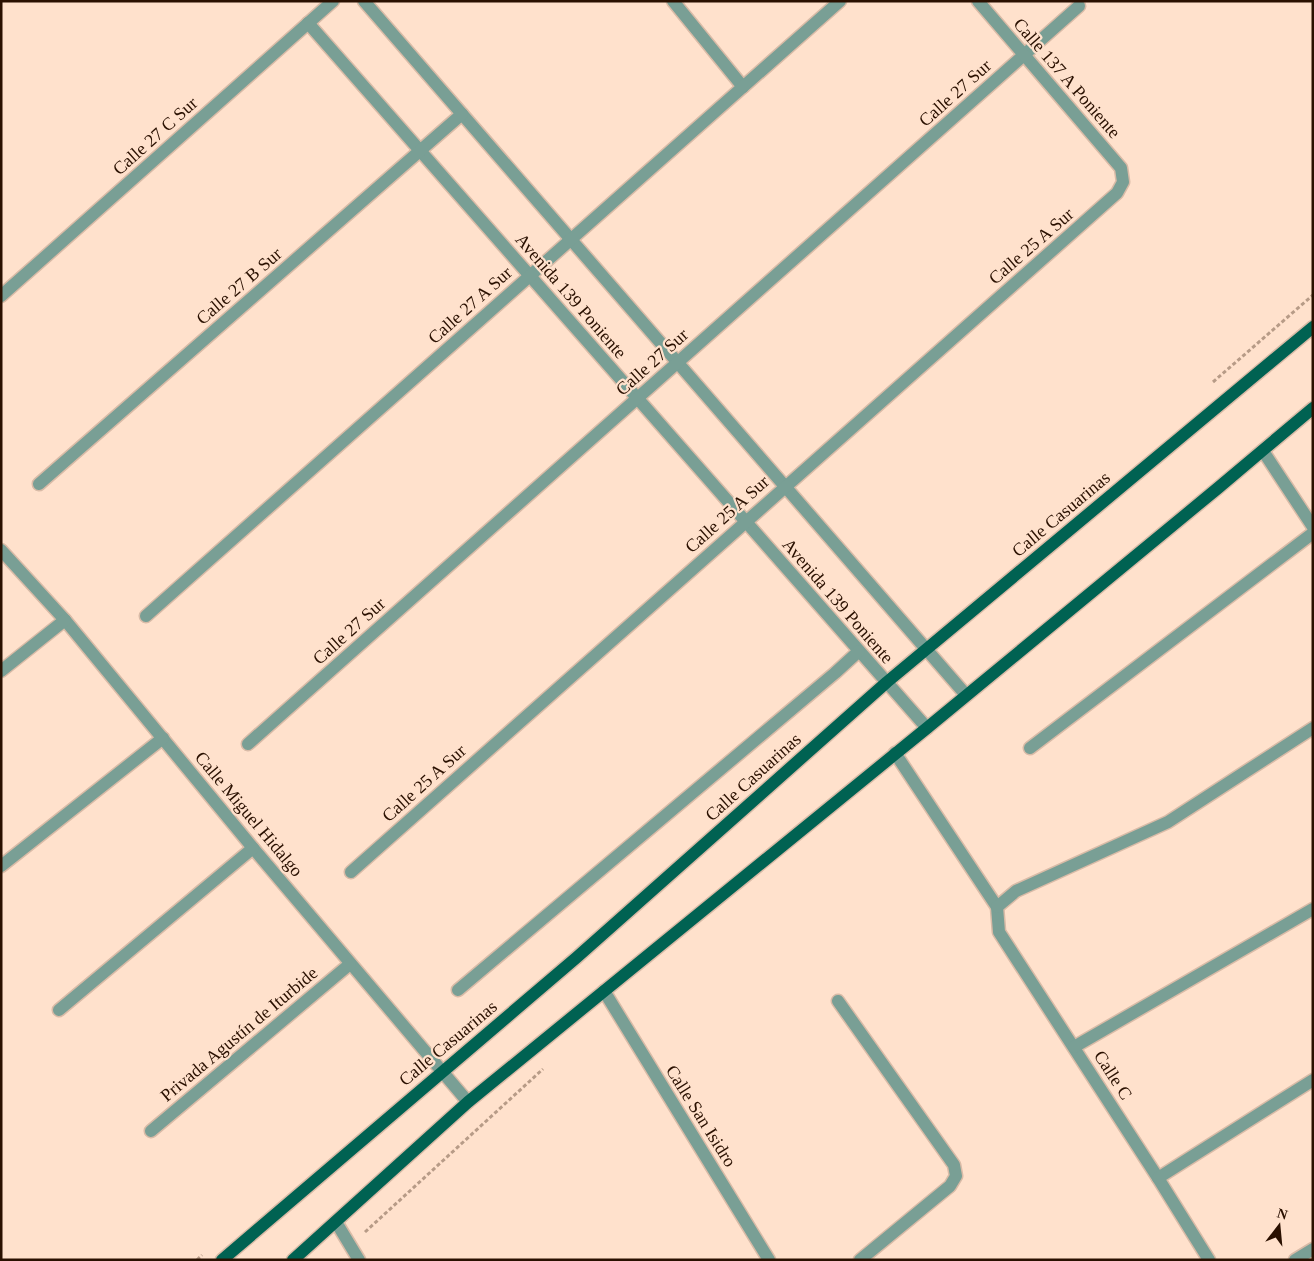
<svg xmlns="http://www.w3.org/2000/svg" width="1314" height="1261" viewBox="0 0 1314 1261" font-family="'Times New Roman',serif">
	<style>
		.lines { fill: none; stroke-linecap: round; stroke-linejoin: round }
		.minor-casing { stroke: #d9bba7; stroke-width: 15 }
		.major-casing { stroke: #d9bba7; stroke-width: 15 }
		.path { stroke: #b79b87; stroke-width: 3; stroke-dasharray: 4 2.5; stroke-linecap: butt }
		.minor { stroke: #799f95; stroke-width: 12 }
		.major { stroke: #006252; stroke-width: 12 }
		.labels { text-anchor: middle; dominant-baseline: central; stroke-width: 4.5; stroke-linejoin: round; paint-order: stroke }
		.street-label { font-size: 18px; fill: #2a1000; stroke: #ffe1cc }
	</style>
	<rect width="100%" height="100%" fill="#ffe1cc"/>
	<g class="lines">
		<g class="minor-casing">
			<g id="minor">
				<path d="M 364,1 L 966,695"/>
				<path d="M 673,1 L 743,87"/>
				<path d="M 308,23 L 927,728"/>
				<path d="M 1,296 L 333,1"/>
				<path d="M 1263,451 L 1313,527"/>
				<path d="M 39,484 L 462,114"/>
				<path d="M 1,550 L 65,620 L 253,848 L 468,1102"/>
				<path d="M 146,616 L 840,1"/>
				<path d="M 1,671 L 65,620"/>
				<path d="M 248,744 L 1079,6"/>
				<path d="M 1030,748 L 1313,533"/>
				<path d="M 895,753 L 997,907 L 999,932 L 1158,1178 L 1209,1260"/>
				<path d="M 1,866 L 163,738"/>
				<path d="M 351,872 L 1117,193 L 1123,182 L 1121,168 L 978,1"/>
				<path d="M 997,907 L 1016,891 L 1168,822 L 1313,728"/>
				<path d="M 458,990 L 835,673 L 859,651"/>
				<path d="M 604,991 L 769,1260"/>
				<path d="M 838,1001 L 954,1165 L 956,1176 L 950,1186 L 860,1260"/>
				<path d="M 59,1010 L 253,848"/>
				<path d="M 1074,1047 L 1313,909"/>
				<path d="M 151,1131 L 350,964"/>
				<path d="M 1158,1178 L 1313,1080"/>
				<path d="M 336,1222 L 359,1260"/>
				<path d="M 1295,1260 L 1313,1249"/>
			</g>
		</g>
		<g class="major-casing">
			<g id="major">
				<path d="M 222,1260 L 576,958 L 887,682 L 1313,327"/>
				<path d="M 293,1260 L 468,1102 L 927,728 L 1218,488 L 1313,408"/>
			</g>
		</g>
		<g class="path">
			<path d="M 1213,382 L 1313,295"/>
			<path d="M 365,1232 L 543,1069"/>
			<path d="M 197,1260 L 202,1255"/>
		</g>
		<use href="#minor" class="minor"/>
		<use href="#major" class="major"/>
	</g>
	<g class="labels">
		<g class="street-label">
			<text transform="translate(1067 78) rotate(49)">Calle 137 A Poniente</text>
			<text transform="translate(955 93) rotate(-42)">Calle 27 Sur</text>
			<text transform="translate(155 136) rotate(-42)">Calle 27 C Sur</text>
			<text transform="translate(1031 246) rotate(-41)">Calle 25 A Sur</text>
			<text transform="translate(239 286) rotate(-41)">Calle 27 B Sur</text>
			<text transform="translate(571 296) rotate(49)">Avenida 139 Poniente</text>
			<text transform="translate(470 305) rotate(-42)">Calle 27 A Sur</text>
			<text transform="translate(652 362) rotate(-42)">Calle 27 Sur</text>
			<text transform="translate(727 514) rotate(-42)">Calle 25 A Sur</text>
			<text transform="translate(1061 514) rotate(-40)">Calle Casuarinas</text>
			<text transform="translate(838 601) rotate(49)">Avenida 139 Poniente</text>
			<text transform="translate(349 631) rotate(-42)">Calle 27 Sur</text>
			<text transform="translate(753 777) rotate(-42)">Calle Casuarinas</text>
			<text transform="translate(424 783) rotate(-42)">Calle 25 A Sur</text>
			<text transform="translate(249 814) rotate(50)">Calle Miguel Hidalgo</text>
			<text transform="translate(239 1034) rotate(-40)">Privada Agustín de Iturbide</text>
			<text transform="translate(448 1043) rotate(-40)">Calle Casuarinas</text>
			<text transform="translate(1113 1075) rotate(57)">Calle C</text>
			<text transform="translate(701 1116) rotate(58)">Calle San Isidro</text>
		</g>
	</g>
	<rect width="1314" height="1261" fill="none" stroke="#2a1000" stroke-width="5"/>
	<g transform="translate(1279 1226) rotate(16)" stroke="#ffe1cc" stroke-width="4" paint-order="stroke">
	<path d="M0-4L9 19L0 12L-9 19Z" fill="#2a1000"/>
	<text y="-8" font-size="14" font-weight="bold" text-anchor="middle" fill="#2a1000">N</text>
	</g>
</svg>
